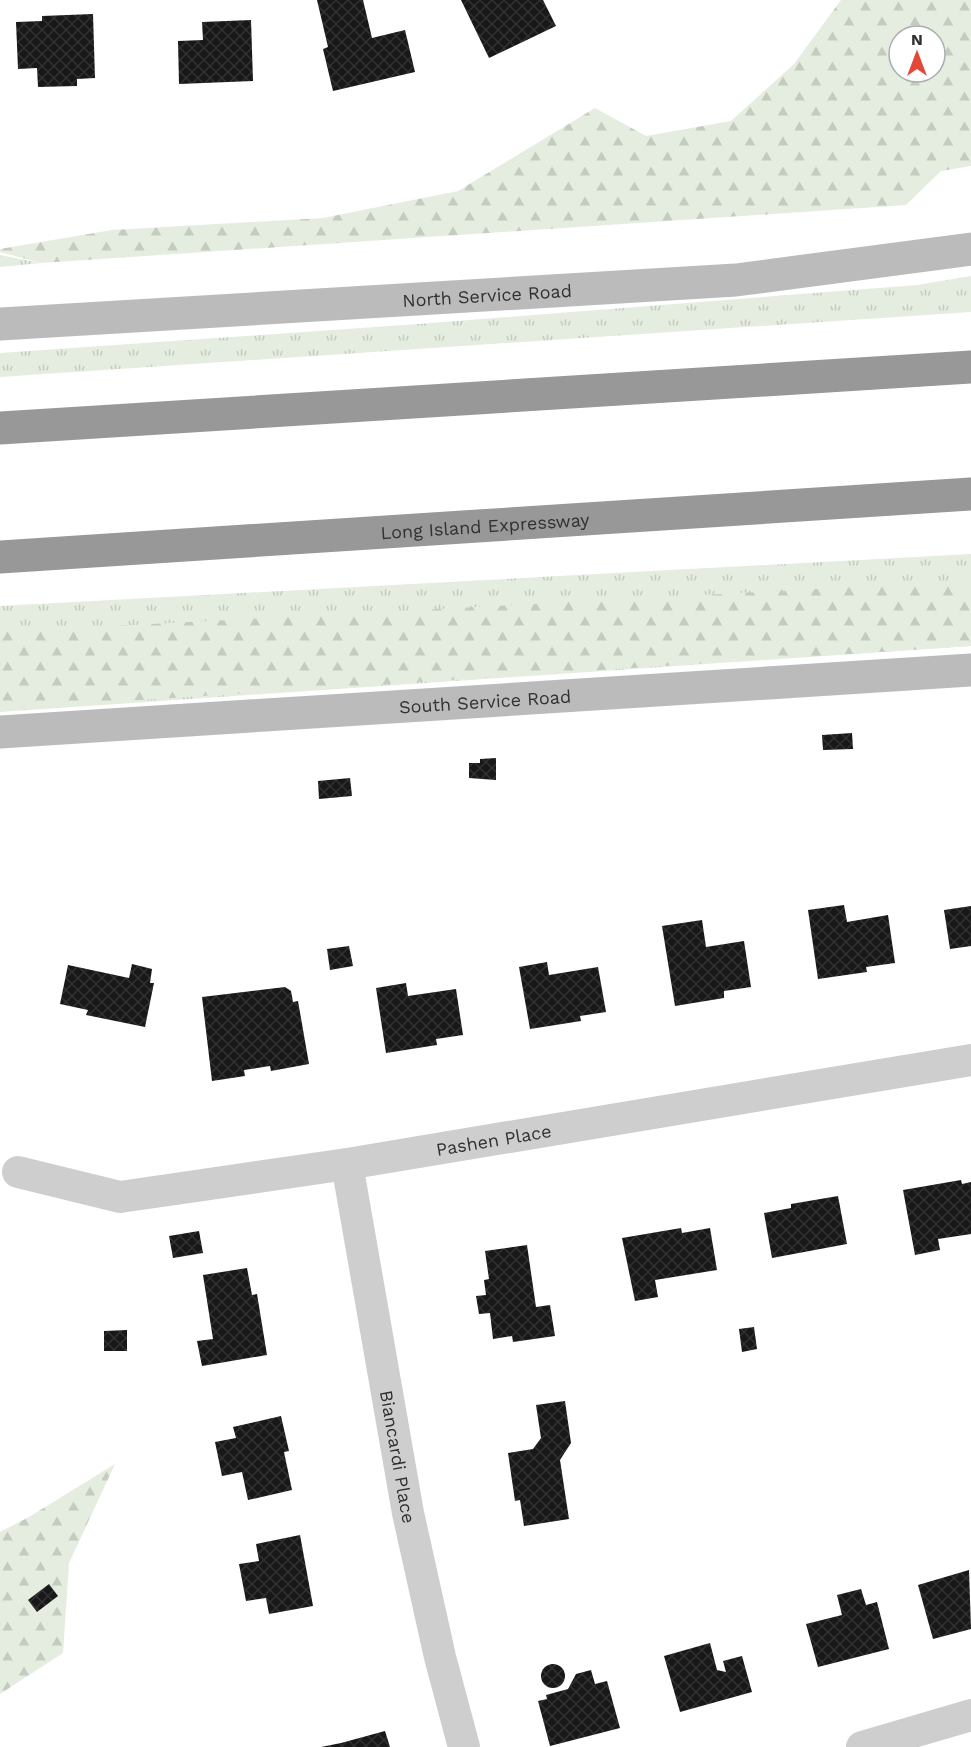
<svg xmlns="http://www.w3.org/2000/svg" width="971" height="1747" viewBox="0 0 971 1747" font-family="'Work Sans',sans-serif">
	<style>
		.grass { fill: url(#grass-tufts) }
		.forest { fill: url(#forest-firs); fill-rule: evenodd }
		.building { fill: url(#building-cross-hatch) }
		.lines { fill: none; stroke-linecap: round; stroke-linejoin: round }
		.street { stroke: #cecece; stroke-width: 32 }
		.secondary { stroke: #bbb; stroke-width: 33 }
		.highway { stroke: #989898; stroke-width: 33 }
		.labels { text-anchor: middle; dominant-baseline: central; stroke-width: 6; stroke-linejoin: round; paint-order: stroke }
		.street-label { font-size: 18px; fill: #313131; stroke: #fff }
	</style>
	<defs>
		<pattern id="grass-tufts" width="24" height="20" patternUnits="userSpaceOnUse" patternTransform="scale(1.5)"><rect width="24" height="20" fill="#e4eddf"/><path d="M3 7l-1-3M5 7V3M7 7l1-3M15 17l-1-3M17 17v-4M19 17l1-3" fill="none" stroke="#c4ccc0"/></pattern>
		<pattern id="forest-firs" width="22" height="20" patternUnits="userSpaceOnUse" patternTransform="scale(1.5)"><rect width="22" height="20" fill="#e4eddf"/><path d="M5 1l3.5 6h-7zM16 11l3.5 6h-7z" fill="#c4ccc0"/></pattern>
		<pattern id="building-cross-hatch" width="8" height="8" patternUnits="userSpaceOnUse" patternTransform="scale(1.5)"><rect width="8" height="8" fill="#181818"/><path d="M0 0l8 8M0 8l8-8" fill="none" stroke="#313131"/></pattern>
	</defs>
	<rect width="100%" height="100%" fill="#fff"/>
	<g class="grass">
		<path d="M 0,255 L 41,263 L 0,267 Z"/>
		<path d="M 971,276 L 971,312 L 0,377 L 0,353 L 418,324 L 917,285 Z"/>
		<path d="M 971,554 L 971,646 L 0,712 L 0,606 Z"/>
	</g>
	<g class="forest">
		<path d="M 841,0 L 971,0 L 971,166 L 941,171 L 906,205 L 41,263 L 0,252 L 0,249 L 112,230 L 323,218 L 458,191 L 595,108 L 646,136 L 731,121 L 794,64 ZM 899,36 L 935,36 L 935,72 L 899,72 Z"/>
		<path d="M 971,581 L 971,646 L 0,709 L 0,632 Z"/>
		<path d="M 115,1464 L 69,1563 L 63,1653 L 0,1694 L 0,1532 L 29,1517 Z"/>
	</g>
	<g class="building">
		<path d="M 317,0 L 363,0 L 372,38 L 405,30 L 415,72 L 333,91 L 323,49 L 328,47 Z"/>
		<path d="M 461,0 L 543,0 L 556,26 L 489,58 Z"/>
		<path d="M 93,14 L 95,78 L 77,79 L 77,86 L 38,87 L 37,68 L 18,69 L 16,22 L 42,21 L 42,16 Z"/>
		<path d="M 251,20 L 253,81 L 179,84 L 178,41 L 203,40 L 202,22 Z"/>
		<path d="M 852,733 L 853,749 L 823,750 L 822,735 Z"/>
		<path d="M 496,758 L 496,780 L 469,778 L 469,763 L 480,763 L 480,759 Z"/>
		<path d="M 350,778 L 352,796 L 319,799 L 318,781 Z"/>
		<path d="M 844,905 L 847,922 L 888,915 L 895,963 L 866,967 L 867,972 L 818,979 L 808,910 Z"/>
		<path d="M 971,906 L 971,946 L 950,949 L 944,910 Z"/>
		<path d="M 702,920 L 706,947 L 744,941 L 751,987 L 724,991 L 724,998 L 675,1006 L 662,926 Z"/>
		<path d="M 349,946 L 353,966 L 330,970 L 327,949 Z"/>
		<path d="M 547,962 L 549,975 L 598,967 L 606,1012 L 580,1016 L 581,1021 L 530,1029 L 519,967 Z"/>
		<path d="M 132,964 L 152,969 L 150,983 L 154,983 L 145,1027 L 86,1015 L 88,1010 L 60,1004 L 68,965 L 129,978 Z"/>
		<path d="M 406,983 L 408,996 L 456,989 L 463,1035 L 436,1039 L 437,1045 L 386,1053 L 376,988 Z"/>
		<path d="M 285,987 L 291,991 L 293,1002 L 298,1001 L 309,1064 L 271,1071 L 270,1066 L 244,1070 L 245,1076 L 212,1081 L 202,997 Z"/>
		<path d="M 961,1180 L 962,1184 L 971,1182 L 971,1234 L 938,1239 L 940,1250 L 915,1255 L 903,1190 Z"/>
		<path d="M 838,1196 L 847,1244 L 772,1258 L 764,1213 L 791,1208 L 791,1204 Z"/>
		<path d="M 681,1228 L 682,1233 L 710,1228 L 717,1270 L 655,1280 L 658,1297 L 635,1301 L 622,1238 Z"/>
		<path d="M 199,1231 L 203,1253 L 173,1258 L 169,1236 Z"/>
		<path d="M 527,1245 L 536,1307 L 550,1305 L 555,1336 L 513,1342 L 512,1336 L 493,1339 L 490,1313 L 479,1314 L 476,1296 L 486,1295 L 484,1280 L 489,1279 L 485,1251 Z"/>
		<path d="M 247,1268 L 252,1295 L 257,1294 L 267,1355 L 202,1366 L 197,1341 L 213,1339 L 203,1275 Z"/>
		<path d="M 754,1327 L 757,1349 L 742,1352 L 739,1329 Z"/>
		<path d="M 127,1330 L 127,1351 L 104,1351 L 104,1331 Z"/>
		<path d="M 565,1401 L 571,1443 L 560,1460 L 569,1519 L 524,1526 L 520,1500 L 515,1501 L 508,1453 L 533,1449 L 541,1438 L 536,1405 Z"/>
		<path d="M 281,1416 L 289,1451 L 284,1452 L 292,1490 L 248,1500 L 242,1472 L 222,1476 L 215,1442 L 236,1438 L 233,1427 Z"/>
		<path d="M 300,1535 L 313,1606 L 269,1614 L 266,1598 L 246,1601 L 239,1564 L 259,1561 L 256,1544 Z"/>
		<path d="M 969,1570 L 971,1629 L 933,1639 L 918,1585 Z"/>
		<path d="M 49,1584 L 58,1596 L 37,1612 L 28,1600 Z"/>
		<path d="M 861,1589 L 866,1605 L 877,1602 L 889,1649 L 818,1667 L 806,1624 L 842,1615 L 837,1595 Z"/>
		<path d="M 710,1643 L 717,1670 L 726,1672 L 723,1661 L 742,1656 L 752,1692 L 680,1712 L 664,1656 Z"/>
		<circle cx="553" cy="1676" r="12"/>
		<path d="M 591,1670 L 595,1684 L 607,1681 L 620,1728 L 550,1746 L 538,1701 L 547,1699 L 546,1695 L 568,1689 L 576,1674 Z"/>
		<path d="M 385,1731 L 390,1747 L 321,1747 L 341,1743 Z"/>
	</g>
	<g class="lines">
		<g class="street">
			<path id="s1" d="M 347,1164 L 408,1513 L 440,1657 L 464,1747"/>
			<path id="s2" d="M 18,1172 L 120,1197 L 347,1164 L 971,1060"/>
			<path d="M 862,1747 L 971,1715"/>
		</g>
		<g class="secondary">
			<path id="s3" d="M 0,324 L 736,280 L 971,249"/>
			<path id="s4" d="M 0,732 L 971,670"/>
		</g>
		<g class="highway">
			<path d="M 0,428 L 971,367"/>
			<path id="s5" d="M 0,557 L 971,494"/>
		</g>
	</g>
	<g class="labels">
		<g class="street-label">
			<text stroke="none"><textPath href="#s3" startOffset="488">North Service Road</textPath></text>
			<text stroke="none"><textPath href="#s5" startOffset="486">Long Island Expressway</textPath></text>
			<text stroke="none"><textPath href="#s4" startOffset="486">South Service Road</textPath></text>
			<text stroke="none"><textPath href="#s2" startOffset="483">Pashen Place</textPath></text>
			<text stroke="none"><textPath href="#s1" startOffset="297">Biancardi Place</textPath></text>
		</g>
	</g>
	<g transform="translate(917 54)"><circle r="28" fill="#ffffff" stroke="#adadad" stroke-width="1.5"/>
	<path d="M0-4.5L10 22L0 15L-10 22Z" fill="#e24738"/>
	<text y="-9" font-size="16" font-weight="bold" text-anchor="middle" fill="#313131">N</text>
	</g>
</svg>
